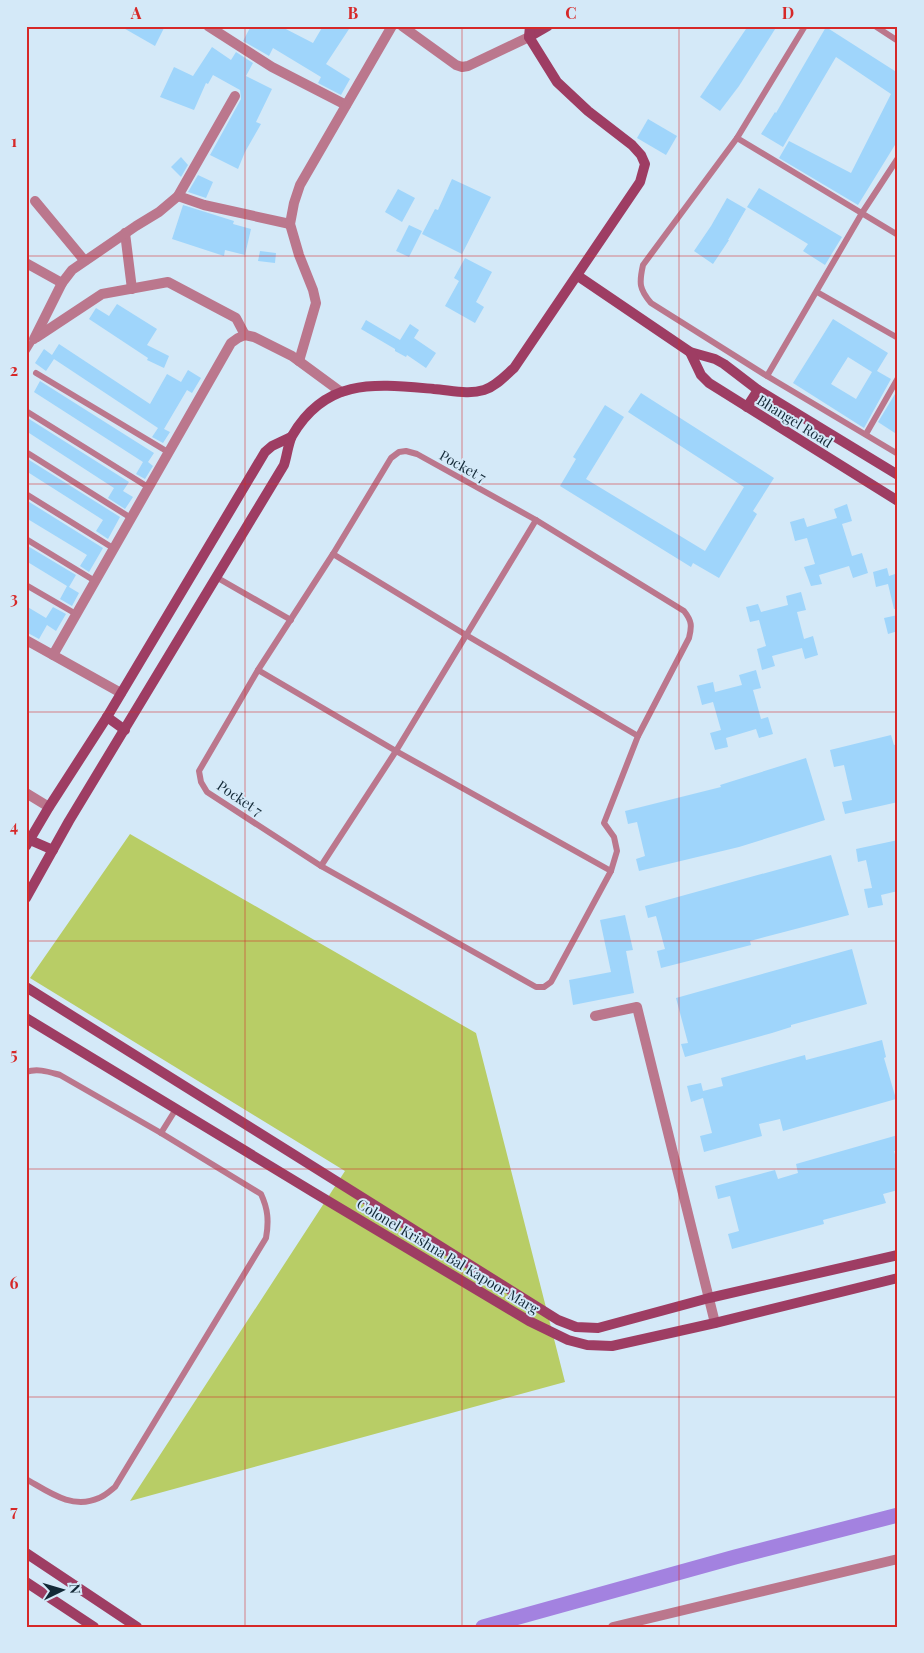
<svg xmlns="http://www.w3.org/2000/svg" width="924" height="1653" viewBox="0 0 924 1653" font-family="'Playfair Display',serif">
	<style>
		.park { fill: #b8cd66 }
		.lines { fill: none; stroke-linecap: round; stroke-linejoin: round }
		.canal { stroke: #a382e0; stroke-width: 15 }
		.building { fill: #9fd5fb; fill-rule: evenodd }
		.lane { stroke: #bb778d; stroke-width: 6 }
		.street { stroke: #bb778d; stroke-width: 10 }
		.secondary { stroke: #9e3d63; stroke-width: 10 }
		.grid { fill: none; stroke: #d62828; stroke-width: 1; stroke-opacity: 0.55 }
		.labels { text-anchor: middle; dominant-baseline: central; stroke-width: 4; stroke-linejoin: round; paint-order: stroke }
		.street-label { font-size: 14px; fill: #132937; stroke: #d4e9f8 }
		.neatline { fill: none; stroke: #d62828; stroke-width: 2 }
		.grid-label { font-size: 16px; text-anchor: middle; font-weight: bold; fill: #d62828 }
	</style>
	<rect width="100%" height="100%" fill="#d4e9f8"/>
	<path class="park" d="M 130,834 L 476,1033 L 565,1382 L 130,1501 L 345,1171 L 30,978 Z"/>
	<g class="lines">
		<path class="canal" d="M 483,1627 L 735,1557 L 898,1515"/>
	</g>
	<g class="building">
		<path d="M 120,26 L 165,26 L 155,46 Z"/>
		<path d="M 251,26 L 280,26 L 313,43 L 323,26 L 351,26 L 326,64 L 350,79 L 341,95 L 318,83 L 321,77 L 273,48 L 269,56 L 243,41 Z"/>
		<path d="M 748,26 L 777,26 L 739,86 L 720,111 L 700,97 Z"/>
		<path d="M 826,27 L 898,73 L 898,140 L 858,205 L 779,158 L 789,141 L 851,173 L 891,94 L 836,57 L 783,147 L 761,134 L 775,112 L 776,113 Z"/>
		<path d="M 212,47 L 231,60 L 236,52 L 253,63 L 246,76 L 272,89 L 256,122 L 261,124 L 245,152 L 238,169 L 210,155 L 241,99 L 240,90 L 213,75 L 208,84 L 206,83 L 194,110 L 160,97 L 174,67 L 193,76 Z"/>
		<path d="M 648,119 L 677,136 L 666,155 L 637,138 Z"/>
		<path d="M 181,157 L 188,165 L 181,177 L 171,167 Z"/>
		<path d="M 198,175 L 213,182 L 206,198 L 188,192 Z"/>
		<path d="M 452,179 L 491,197 L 462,254 L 422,234 L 435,209 L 438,210 Z"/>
		<path d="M 759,188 L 842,237 L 825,265 L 803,251 L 808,244 L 747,207 Z"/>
		<path d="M 398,189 L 415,198 L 402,222 L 385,212 Z"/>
		<path d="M 727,198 L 746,209 L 728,240 L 729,240 L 713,264 L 694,251 L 711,226 Z"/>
		<path d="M 183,205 L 234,221 L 233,224 L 251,229 L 245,255 L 225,250 L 224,256 L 172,239 Z"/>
		<path d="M 409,225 L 422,231 L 409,257 L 396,251 Z"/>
		<path d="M 260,251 L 276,253 L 275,263 L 258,261 Z"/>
		<path d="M 465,258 L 492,272 L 476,302 L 484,307 L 475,323 L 445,306 L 459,281 L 454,278 Z"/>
		<path d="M 117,304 L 157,329 L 147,345 L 169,356 L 164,368 L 147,360 L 148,358 L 89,319 L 96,308 L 109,316 Z"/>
		<path d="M 833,319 L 888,353 L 877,371 L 891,379 L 864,428 L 793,383 ZM 848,357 L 872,372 L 856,399 L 831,384 Z"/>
		<path d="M 366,320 L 400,340 L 410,324 L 419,330 L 414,338 L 436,353 L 426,368 L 407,355 L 406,357 L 395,351 L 395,349 L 361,329 Z"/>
		<path d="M 59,344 L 150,404 L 167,374 L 181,382 L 188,370 L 201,378 L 192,393 L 187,390 L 164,429 L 170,432 L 163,443 L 152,437 L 158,428 L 54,359 L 46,371 L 35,363 L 44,349 L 52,355 Z"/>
		<path d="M 40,381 L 154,453 L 148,462 L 153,466 L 145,479 L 136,474 L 143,462 L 34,392 Z"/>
		<path d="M 898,389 L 898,435 L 878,422 Z"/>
		<path d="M 641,393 L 774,478 L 753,511 L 757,514 L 719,578 L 693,563 L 691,567 L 560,486 L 576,459 L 573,457 L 605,405 L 624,417 L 586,479 L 705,551 L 744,487 L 628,412 Z"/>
		<path d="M 26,417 L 129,482 L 123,491 L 133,497 L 125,509 L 108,498 L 114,488 L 26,431 Z"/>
		<path d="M 26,458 L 120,517 L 108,539 L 96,531 L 103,520 L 26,471 Z"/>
		<path d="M 26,500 L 103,548 L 89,572 L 80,566 L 87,555 L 26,518 Z"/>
		<path d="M 847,504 L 852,521 L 842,524 L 852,556 L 862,553 L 868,573 L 853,578 L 849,566 L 819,575 L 822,584 L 811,586 L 804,567 L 815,564 L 807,538 L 795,541 L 790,522 L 804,518 L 807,527 L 837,518 L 834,509 Z"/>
		<path d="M 26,545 L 76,575 L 69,587 L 79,593 L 72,606 L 60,599 L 67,586 L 26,561 Z"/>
		<path d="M 887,568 L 889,576 L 898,573 L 898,609 L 894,609 L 888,584 L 876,587 L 873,572 Z"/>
		<path d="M 801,592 L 806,610 L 797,612 L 804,639 L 813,636 L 818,655 L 805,659 L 802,648 L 772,656 L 775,666 L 762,670 L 757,649 L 766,646 L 759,620 L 750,622 L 746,607 L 758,604 L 761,612 L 788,605 L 786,596 Z"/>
		<path d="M 26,606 L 46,618 L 53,607 L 66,614 L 56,631 L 47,625 L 39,639 L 26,632 Z"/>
		<path d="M 898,615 L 898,631 L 888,634 L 884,618 Z"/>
		<path d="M 756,670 L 761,688 L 753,690 L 761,719 L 768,717 L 773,734 L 759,738 L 756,729 L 726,738 L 728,747 L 715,750 L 710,733 L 721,730 L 713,702 L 702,705 L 697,686 L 713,682 L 715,692 L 742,685 L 739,675 Z"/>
		<path d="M 891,735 L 894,745 L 898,744 L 898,802 L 845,814 L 842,802 L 852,800 L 844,765 L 834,767 L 830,750 Z"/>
		<path d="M 806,758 L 825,820 L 739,847 L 639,871 L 636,859 L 645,856 L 637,822 L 628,824 L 625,811 L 721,787 L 720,785 Z"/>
		<path d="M 898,840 L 898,891 L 881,895 L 883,905 L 868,908 L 864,889 L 872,888 L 866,860 L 858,862 L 856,849 Z"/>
		<path d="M 831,855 L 849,915 L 750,941 L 751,945 L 661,968 L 657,951 L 665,949 L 656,916 L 648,918 L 645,906 Z"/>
		<path d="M 625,915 L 633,950 L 626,951 L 634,993 L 573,1005 L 569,980 L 611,972 L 600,920 Z"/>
		<path d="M 852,949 L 867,1004 L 791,1025 L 791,1027 L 772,1033 L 685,1057 L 681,1044 L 688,1043 L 676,998 Z"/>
		<path d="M 882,1040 L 886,1057 L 884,1058 L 896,1099 L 783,1131 L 780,1119 L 759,1124 L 762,1136 L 704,1152 L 700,1136 L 712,1133 L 703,1098 L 691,1102 L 687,1086 L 701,1083 L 703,1091 L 723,1086 L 721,1078 L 805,1055 L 806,1060 Z"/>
		<path d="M 898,1135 L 898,1151 L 894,1151 L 898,1164 L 898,1190 L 883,1194 L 886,1203 L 823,1220 L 824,1224 L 732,1249 L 728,1234 L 739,1231 L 730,1196 L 718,1199 L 715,1186 L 775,1170 L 778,1179 L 798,1173 L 796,1164 Z"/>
	</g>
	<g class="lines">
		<g class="lane">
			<path d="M 805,26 L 737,138 L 643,265 C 639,283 639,289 651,303 L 767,376 L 898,454"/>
			<path d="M 875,26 L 898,41"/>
			<path d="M 737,138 L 898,235"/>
			<path d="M 817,292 L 898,338"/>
			<path d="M 26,352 L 34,339"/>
			<path d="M 36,373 L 168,452"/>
			<path d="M 767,376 L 862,213 L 898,158"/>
			<path d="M 26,411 L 148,487"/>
			<path d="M 866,434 L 898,378"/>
			<path d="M 406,451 L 417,454 L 536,520 L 684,611 C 692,621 692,626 689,638 L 638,736 L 604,823 L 614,837 L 617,851 L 611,871 L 551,982 L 544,987 L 536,987 L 321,866 L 207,792 L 201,782 L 199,771 L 258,670 L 333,554 L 391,458 L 399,452 Z"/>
			<path d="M 26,452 L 131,518"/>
			<path d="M 26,494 L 113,548"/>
			<path d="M 26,539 L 95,581"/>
			<path d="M 333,554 L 466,635 L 638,736"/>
			<path d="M 216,577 L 291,620"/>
			<path d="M 26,585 L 76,614"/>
			<path d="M 258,670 L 396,751 L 611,871"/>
			<path d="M 321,866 L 396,751 L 536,520"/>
			<path d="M 26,1072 C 38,1068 49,1072 60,1075 L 161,1133 L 261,1194 C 268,1209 269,1221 266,1238 L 115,1487 C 110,1491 105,1496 99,1498 C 72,1510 49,1492 26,1479"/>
			<path d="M 161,1133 L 176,1109"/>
		</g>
		<g class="street">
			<path d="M 208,26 L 272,67 L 346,105"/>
			<path d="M 402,26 L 456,65 L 462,67 L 468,66 L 529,37"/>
			<path d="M 178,196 L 204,205 L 290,224"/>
			<path d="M 35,201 L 84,260"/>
			<path d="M 125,233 L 132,289"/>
			<path d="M 26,263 L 62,283"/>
			<path d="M 37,337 L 102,294 L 168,282 L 236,318 L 245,335"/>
			<path d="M 34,339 L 62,283 L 72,270 L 136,226 L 159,212 L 178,196 L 235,96"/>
			<path d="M 299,361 L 316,303 L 313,290 L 299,255 L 290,224 L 294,203 L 300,185 L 392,26"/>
			<path d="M 26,640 L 121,693"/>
			<path d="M 53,655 L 231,343 L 238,338 L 245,335 L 254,337 L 292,356 L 341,392"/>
			<path d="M 26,793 L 49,807"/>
			<path d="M 595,1016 L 637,1007 L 715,1323"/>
			<path d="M 613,1627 L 898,1559"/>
		</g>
		<g class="secondary">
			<path d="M 529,37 L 548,26"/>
			<path d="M 578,276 L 690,352 L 715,359 L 724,364 L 758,390 L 898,475"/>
			<path d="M 690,352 L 701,375 L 709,383 L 898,501"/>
			<path d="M 747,407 L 758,390"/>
			<path d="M 107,717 L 125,730"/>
			<path d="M 30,840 L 53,850"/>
			<path d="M 26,846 L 49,807 L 107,717 L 265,452 L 272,446 L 291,437"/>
			<path d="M 26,898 L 69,821 L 284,465 C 287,456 288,444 292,436 C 326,377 376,384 434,389 C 450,390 468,395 484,390 C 496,386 505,376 514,368 L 640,182 L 645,164 L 641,155 L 632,145 L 588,111 L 557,82 L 529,37 L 530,26"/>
			<path d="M 26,987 L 558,1320 L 576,1327 L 598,1328 L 709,1298 L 898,1255"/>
			<path d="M 26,1018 L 313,1192 L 529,1321 L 568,1340 L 587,1345 L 612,1346 L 715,1323 L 898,1278"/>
			<path d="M 26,1553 L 137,1627"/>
			<path d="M 26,1582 L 94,1627"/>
		</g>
	</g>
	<path class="grid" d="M 245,26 L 245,1627M 462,26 L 462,1627M 679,26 L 679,1627M 26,256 L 898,256M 26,484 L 898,484M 26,712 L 898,712M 26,941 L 898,941M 26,1169 L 898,1169M 26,1397 L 898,1397"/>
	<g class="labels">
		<g class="street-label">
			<text transform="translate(795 421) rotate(32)">Bhangel Road</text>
			<text transform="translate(463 466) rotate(29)">Pocket 7</text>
			<text transform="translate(240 798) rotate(34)">Pocket 7</text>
			<text transform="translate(448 1256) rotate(31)">Colonel Krishna Bal Kapoor Marg</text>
		</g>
	</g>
	<rect width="924" height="1653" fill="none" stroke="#d4e9f8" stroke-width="55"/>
	<g transform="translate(62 1590) rotate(85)" stroke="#d4e9f8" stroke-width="4" paint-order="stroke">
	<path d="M0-4L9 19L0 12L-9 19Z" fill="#132937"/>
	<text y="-8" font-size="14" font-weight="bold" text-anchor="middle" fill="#132937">N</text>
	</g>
	<rect x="28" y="28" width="868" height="1598" class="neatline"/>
	<g class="grid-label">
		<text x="136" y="19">A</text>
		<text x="353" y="19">B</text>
		<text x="571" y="19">C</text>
		<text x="788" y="19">D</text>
		<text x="14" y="147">1</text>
		<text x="14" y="376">2</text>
		<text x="14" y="604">3</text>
		<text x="14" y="832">4</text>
		<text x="14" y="1060">5</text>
		<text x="14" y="1289">6</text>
		<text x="14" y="1517">7</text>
	</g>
</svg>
